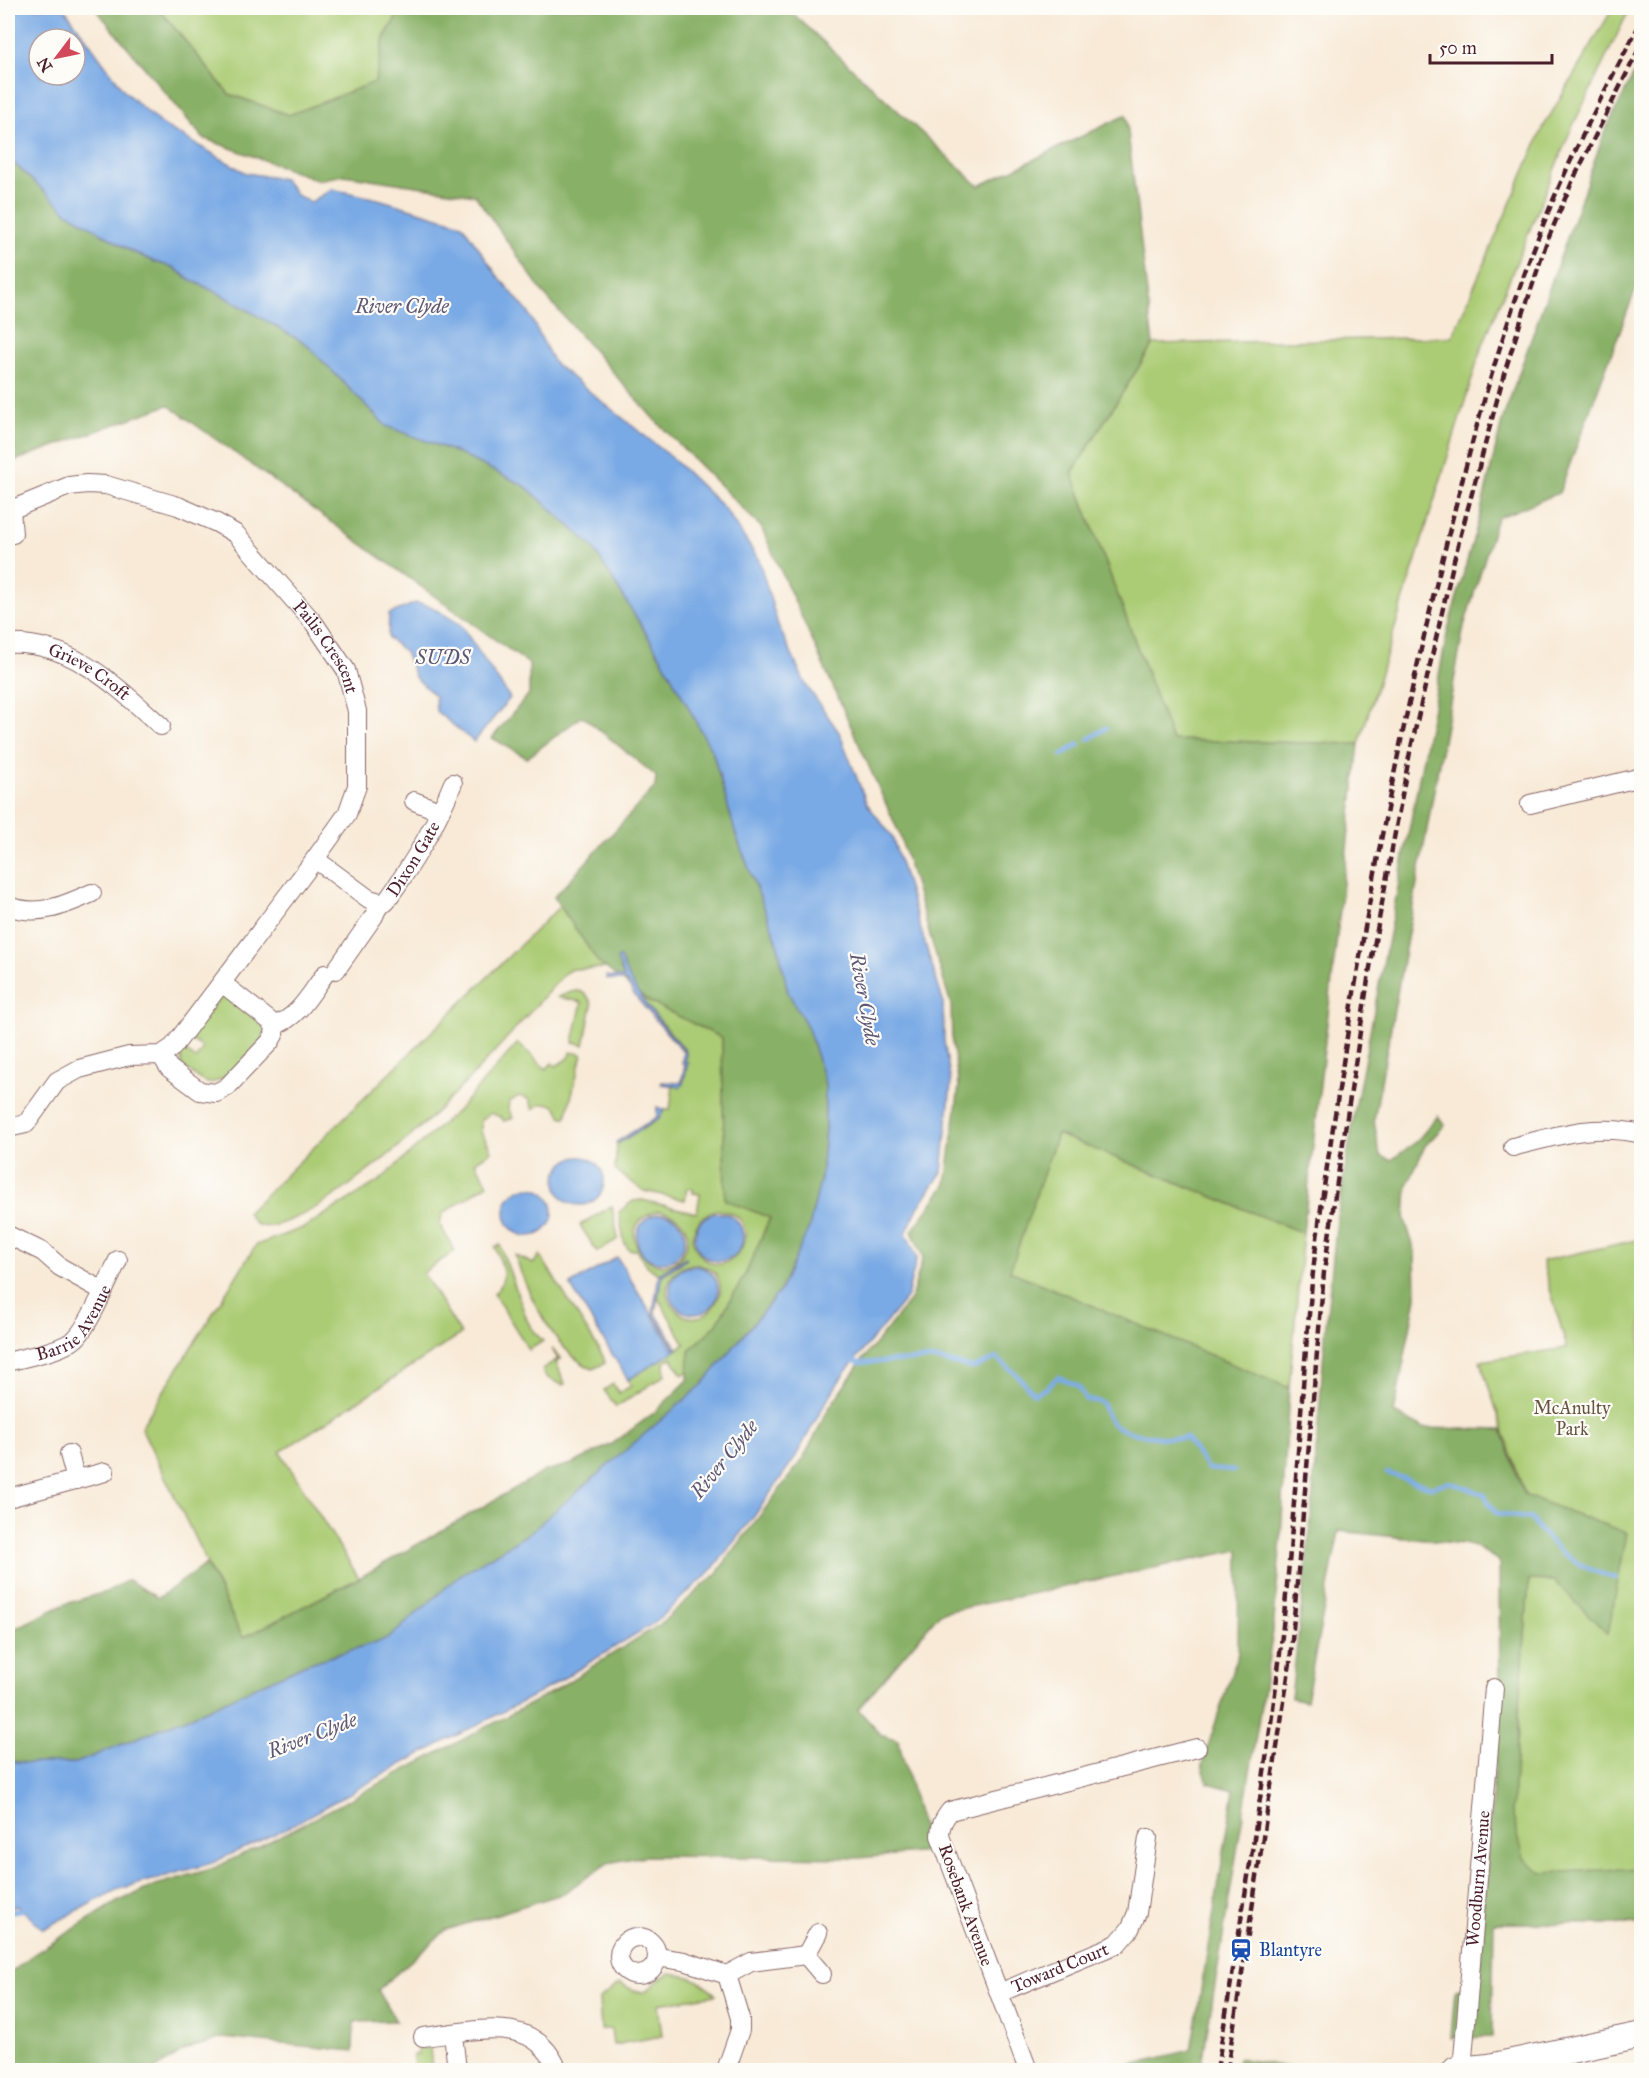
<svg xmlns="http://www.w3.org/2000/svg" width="1649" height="2078" viewBox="0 0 1649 2078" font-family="'IM FELL Great Primer',serif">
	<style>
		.green { fill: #abcc75; stroke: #7a7650; stroke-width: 1.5; fill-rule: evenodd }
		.forest { fill: #88b066; stroke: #696848; stroke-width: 1.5 }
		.water { fill: #7aaae5; stroke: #626488; stroke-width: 1.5; fill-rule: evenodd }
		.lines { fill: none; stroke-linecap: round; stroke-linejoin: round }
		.stream { stroke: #7aaae5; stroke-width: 4.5 }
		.street-casing { stroke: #876667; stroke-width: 20 }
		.secondary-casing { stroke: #876667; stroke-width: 28 }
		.street { stroke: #fff; stroke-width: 18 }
		.secondary { stroke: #fff; stroke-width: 26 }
		.rail { stroke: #4a1f2b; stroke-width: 4.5; stroke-dasharray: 9 4.5; stroke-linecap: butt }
		.labels { text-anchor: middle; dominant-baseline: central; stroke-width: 4.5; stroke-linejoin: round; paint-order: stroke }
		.street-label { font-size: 18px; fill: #4a1f2b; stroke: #fdfcf7 }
		.park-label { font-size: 18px; fill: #675341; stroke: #fdfcf7 }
		.transit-label { font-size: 18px; fill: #164399; stroke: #fdfcf7; text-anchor: start }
		.water-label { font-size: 20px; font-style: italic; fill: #5d5775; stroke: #fdfcf7 }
	</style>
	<rect width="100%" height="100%" fill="#fdfcf7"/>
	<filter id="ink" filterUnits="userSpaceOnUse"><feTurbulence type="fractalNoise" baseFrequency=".0167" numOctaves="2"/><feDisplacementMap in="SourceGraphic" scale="12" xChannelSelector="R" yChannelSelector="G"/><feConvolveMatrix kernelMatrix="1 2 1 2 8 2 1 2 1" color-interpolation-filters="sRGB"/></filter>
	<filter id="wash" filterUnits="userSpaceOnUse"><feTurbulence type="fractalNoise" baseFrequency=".008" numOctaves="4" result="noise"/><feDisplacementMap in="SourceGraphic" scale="24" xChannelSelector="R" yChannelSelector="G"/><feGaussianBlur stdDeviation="1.35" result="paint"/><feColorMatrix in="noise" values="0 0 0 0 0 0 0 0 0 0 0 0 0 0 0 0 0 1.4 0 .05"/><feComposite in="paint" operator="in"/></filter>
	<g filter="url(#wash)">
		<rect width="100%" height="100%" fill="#f8ead7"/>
		<g class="green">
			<path d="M 158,8 L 402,8 L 384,38 L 376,82 L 289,115 L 229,94 Z"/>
			<path d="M 1613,8 L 1630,8 L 1569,134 L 1481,349 L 1359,744 L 1172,740 L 1072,473 L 1153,344 L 1452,337 L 1544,126 Z"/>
			<path d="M 560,906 L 598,961 L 607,968 L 572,969 L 566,972 C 501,1044 439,1119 360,1177 C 340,1193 318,1208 295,1218 C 285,1222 266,1231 256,1224 C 253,1222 250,1216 247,1213 Z"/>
			<path d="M 634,990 L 650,1002 L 722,1038 L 725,1200 L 770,1217 L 746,1273 L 716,1325 L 689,1351 L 689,1371 L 682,1375 L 672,1358 L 664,1362 L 665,1375 L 616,1407 L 604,1390 L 613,1384 L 619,1393 L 631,1386 L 628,1380 L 685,1344 L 658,1298 L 662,1275 L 687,1259 L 685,1257 L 659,1274 L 649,1268 L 636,1250 L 629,1250 L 624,1242 L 619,1212 L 633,1201 L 642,1200 L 697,1213 L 700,1194 L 693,1193 L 693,1189 L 687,1188 L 685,1200 L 644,1191 L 615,1170 L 617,1144 L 659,1119 L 664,1110 L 670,1110 L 673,1086 L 680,1087 L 688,1062 L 685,1061 L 686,1051 ZM 717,1210 C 776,1216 729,1292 699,1253 C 685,1235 698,1215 717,1210 ZM 659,1211 C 679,1213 695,1231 684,1251 C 659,1294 602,1225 659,1211 ZM 692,1264 C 751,1270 704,1346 673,1306 C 659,1288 673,1268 692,1264 Z"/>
			<path d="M 574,991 C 584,990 589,996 592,1005 L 584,1045 L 573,1042 L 582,1002 L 558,997 Z"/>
			<path d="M 226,996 L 265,1022 L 266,1030 L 263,1039 C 252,1050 222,1089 205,1082 C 197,1078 189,1071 182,1066 L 180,1052 L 182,1049 L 196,1059 L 203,1048 L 188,1038 L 218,999 Z"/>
			<path d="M 518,1043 L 546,1069 L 552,1063 L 556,1066 L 570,1057 L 571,1052 L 582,1054 L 566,1118 L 561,1116 C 557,1102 544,1100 533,1109 L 529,1099 L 519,1096 L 509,1102 L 508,1108 L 513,1118 L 504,1121 L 501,1117 L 490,1113 L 481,1120 L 481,1132 L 492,1151 L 475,1162 L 488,1184 L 442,1214 L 440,1225 L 455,1251 L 423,1273 L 461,1334 L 280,1452 L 359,1578 L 243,1638 L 141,1427 L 256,1245 L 305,1227 L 379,1181 L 459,1109 Z"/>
			<path d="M 1057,1134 L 1303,1233 L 1289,1388 L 1009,1271 Z"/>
			<path d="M 612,1206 L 618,1239 L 597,1252 L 580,1225 Z"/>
			<path d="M 1641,1239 L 1641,1924 L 1494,1923 L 1512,1813 L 1529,1580 L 1554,1581 L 1480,1361 L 1567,1348 L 1542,1261 Z"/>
			<path d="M 500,1245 L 527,1320 L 533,1331 L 543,1341 L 529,1350 L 494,1294 C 510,1276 502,1268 495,1247 Z"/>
			<path d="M 515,1255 L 533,1264 L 540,1255 L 603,1356 L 605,1363 L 593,1369 C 555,1353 527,1293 515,1255 Z"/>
			<path d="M 552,1349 L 561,1359 L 556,1362 L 565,1384 L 562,1385 L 546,1377 L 542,1369 L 558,1359 Z"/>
			<path d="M 670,1973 C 689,1975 703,1981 716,1995 L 658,2004 L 662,2036 L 613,2045 L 611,2029 L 601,2029 L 599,1999 L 620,1983 C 654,2004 644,1984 670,1973 Z"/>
			<path d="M 430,2047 L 432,2070 L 414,2070 L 413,2055 L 418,2054 L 418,2049 Z"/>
		</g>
		<g class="forest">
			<path d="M 95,8 L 158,8 L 229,94 L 289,115 L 375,82 L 384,38 L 402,8 L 787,8 L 979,186 L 1126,115 L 1153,344 L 1072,473 L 1172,740 L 1359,744 L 1303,1233 L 1057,1134 L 1010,1271 L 1289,1388 L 1281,1539 L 1273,1632 L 1201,2070 L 1111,2070 L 1191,2050 L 1234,1790 L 1208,1783 L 1202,1765 L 1238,1653 L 1239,1550 L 940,1613 L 858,1709 L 880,1734 L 898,1740 L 929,1852 L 859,1858 L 644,1856 L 608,1863 L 562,1894 L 446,1930 L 378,1990 L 396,2021 L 354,2022 L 353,2051 L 222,2038 L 185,2050 L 154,2070 L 8,2070 L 8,1975 L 34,1954 L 117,1902 L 156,1885 L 214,1868 L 288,1832 L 545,1696 L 659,1625 L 716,1574 L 804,1457 L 829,1408 L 860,1363 L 911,1299 L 923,1257 L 912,1231 L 946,1184 L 959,1086 L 952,1043 L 951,1005 L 899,833 L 761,527 L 652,417 L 544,294 L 475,195 L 344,175 L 318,180 L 203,138 Z"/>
			<path d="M 1641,60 L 1642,146 L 1638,153 L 1642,172 L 1641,275 L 1559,493 L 1497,518 L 1464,626 L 1374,1120 L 1380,1156 L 1391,1160 L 1416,1142 L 1438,1116 L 1445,1125 L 1425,1146 L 1407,1187 L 1405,1220 L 1415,1251 L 1416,1297 L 1394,1413 L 1423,1428 L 1502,1430 L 1524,1495 L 1627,1533 L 1608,1634 L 1554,1581 L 1529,1580 L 1512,1813 L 1524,1858 L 1542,1873 L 1641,1868 L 1641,1924 L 1494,1923 L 1492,2037 L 1451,2038 L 1455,1990 L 1479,1985 L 1481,1924 L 1500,1705 L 1499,1561 L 1473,1545 L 1339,1531 L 1306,1701 L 1291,1698 L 1310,1531 L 1326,1324 L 1337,1219 L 1355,1109 L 1448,629 L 1480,515 L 1502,421 L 1605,131 Z"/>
			<path d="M 8,157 L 67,212 L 131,251 L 155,262 L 173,267 L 189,279 L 220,294 L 305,343 L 386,426 L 453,451 L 525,486 L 592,546 L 662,659 L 713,753 L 736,835 L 777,941 L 788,992 L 808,1028 L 825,1083 L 825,1129 L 821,1178 L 809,1228 L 780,1291 L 703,1384 L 528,1534 L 460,1575 L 389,1638 L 304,1665 L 206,1710 L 76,1763 L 28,1763 L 8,1761 L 8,1632 L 65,1604 L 106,1592 L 128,1580 L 158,1598 L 206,1564 L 243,1638 L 359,1578 L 545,1471 L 572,1464 L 612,1444 L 655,1412 L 688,1380 L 689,1351 L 716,1325 L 746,1273 L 770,1218 L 725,1200 L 722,1038 L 650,1002 L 598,962 L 554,897 L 655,787 L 656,776 L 582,716 L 527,758 L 492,738 L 529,694 L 529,664 L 168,405 L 14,461 L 8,461 Z"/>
			<path d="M 1238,2058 L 1303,2070 L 1361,2067 L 1361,2070 L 1236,2070 Z"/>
		</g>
		<g class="water">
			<path d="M 8,8 L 64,8 L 125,92 L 161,124 L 246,173 L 284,179 L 296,195 L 311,202 L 332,189 L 378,199 L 462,224 L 497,275 L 528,312 L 554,363 L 671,457 L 725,509 L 759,560 L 778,625 L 806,685 L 839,732 L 867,804 L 892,836 L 943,1001 L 944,1041 L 951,1083 L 942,1172 L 919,1206 L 906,1233 L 917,1257 L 907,1297 L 843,1375 L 823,1407 L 796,1456 L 755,1515 L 710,1572 L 654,1623 L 541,1692 L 417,1756 L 283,1830 L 212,1863 L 116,1890 L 43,1929 L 18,1906 L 8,1908 L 8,1761 L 28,1763 L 76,1763 L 206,1710 L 304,1665 L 389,1638 L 460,1575 L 528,1534 L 703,1384 L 780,1291 L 809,1228 L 821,1178 L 825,1129 L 825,1083 L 808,1028 L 788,992 L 777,941 L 736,835 L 713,753 L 662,659 L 592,546 L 525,486 L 453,451 L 386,426 L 305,343 L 220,294 L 189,279 L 173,267 L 155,262 L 131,251 L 67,212 L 8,158 ZM 39,39 L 75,39 L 75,75 L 39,75 Z"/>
			<path d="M 416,603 L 430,606 L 460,624 L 510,698 L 474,742 L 436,711 L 435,696 L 415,677 L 405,652 L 388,638 L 389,614 Z"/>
			<path d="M 620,958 C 635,997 659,1020 686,1052 L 685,1061 L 688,1062 L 683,1084 L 680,1087 L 661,1084 L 662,1082 L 681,1083 L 685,1064 L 682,1063 L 683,1052 L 635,996 L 626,981 L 607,979 L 606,976 L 624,978 L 617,959 Z"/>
			<path d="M 657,1107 L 664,1110 L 659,1119 L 617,1144 L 616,1142 L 657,1117 Z"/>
			<circle cx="580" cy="1181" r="24"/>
			<circle cx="529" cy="1212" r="24"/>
			<circle cx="719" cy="1237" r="24"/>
			<circle cx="661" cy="1238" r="24"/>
			<path d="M 617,1257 L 673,1349 L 675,1348 L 653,1313 L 659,1274 L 686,1257 L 687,1259 L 662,1275 L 655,1312 L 678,1349 L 628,1380 L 570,1285 Z"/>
			<circle cx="694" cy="1290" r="24"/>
		</g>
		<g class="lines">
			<g class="stream">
				<path d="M 1089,739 L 1106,728"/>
				<path d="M 1062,755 L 1079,744"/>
				<path d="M 850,1359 L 859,1363 L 933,1359 L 974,1368 L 996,1358 L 1015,1373 L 1034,1394 L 1045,1389 L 1058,1377 L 1078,1386 L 1086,1400 L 1101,1402 C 1104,1409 1108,1418 1112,1423 C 1125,1436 1169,1439 1186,1438 L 1208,1469 L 1234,1471"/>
				<path d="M 1387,1473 L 1430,1487 L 1450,1482 L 1483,1494 L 1496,1513 L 1531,1519 C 1556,1552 1575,1567 1616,1578"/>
				<path d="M 8,1912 L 22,1910"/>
			</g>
		</g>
	</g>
	<g filter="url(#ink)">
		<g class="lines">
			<g class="street-casing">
				<g id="street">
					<path id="s1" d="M 8,511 L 69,486 L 87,484 L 106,485 L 178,506 L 217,523 L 236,534 L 314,623 L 346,670 L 357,711 L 357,786 L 347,814 L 315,859 L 173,1047 L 161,1055 L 129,1056 L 79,1069 L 57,1081 L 26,1124 L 8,1128"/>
					<path d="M 11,511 L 13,534"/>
					<path id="s2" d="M 8,644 C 72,641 116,686 161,726"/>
					<path d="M 414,801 L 439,811"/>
					<path d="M 1530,804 L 1642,777"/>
					<path id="s3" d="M 315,859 L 369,899 L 380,902 L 386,901 C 413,864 436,825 453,783"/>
					<path d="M 8,906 C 38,917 63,906 92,893"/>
					<path d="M 336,970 L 374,916 L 380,902"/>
					<path d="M 275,1025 C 298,1018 311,993 325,974"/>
					<path d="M 161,1055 L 169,1068 L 200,1091 L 216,1093 L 227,1087 L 270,1042 L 274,1035 L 275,1025 L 222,983"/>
					<path d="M 1513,1147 C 1559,1135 1594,1123 1642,1134"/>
					<path d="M 8,1235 L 43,1252 L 60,1267 L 103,1291"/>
					<path id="s4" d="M 8,1362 C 25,1357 62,1351 75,1339 C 89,1326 109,1279 118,1260"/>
					<path d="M 69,1454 L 76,1480"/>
					<path d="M 8,1498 L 105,1472"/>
					<path d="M 818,1933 L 806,1955 L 822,1974"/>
					<circle cx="638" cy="1956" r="19"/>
					<path d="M 657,1957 L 684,1961 L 727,1975 L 740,2018 L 740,2030 L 726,2070"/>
					<path d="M 727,1975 L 751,1962 L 806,1955"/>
					<path id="s5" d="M 999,1993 L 1117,1944 L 1130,1929 L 1137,1913 L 1148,1838"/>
					<path d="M 453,2034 L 457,2070"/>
					<path d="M 423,2037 C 473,2032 534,2011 558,2070"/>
					<path d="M 1028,2070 L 940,1836 C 940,1825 944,1819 950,1811 L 1197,1748"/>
					<path id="s6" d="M 1462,2070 L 1494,1688"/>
				</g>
			</g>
			<g class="secondary-casing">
				<path id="secondary" d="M 1456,2070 L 1489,2067 L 1642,2035"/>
			</g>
			<use href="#street" class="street"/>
			<use href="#secondary" class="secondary"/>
			<g class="rail">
				<path d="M 1217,2070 C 1238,1935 1262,1799 1279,1662 C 1294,1533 1300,1402 1313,1272 C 1320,1209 1330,1146 1340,1083 C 1362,933 1390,784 1424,636 C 1458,493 1493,347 1549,210 C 1576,145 1609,82 1642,20"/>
				<path d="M 1227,2070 L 1290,1663 L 1324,1272 L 1335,1195 L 1369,973 L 1410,752 L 1454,560 L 1504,374 L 1524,311 L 1546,244 L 1572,182 L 1642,43"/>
			</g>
		</g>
	</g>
	<defs>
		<g id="station-bare" transform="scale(1.8)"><path d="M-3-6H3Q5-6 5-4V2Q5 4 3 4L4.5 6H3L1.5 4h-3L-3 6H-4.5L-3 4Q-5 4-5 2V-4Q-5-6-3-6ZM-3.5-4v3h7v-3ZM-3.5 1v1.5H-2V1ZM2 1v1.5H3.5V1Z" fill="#1a4fb4" stroke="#fdfcf7" stroke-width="2.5" paint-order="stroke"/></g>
	</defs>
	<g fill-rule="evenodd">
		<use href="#station-bare" x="1241" y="1950"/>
	</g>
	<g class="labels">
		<g class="street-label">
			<text stroke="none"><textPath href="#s1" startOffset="388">Pailis Crescent</textPath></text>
			<text stroke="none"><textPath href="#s2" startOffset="88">Grieve Croft</textPath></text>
			<text stroke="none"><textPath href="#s3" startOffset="135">Dixon Gate</textPath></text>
			<text stroke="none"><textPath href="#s4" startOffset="81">Barrie Avenue</textPath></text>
			<text stroke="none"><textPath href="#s6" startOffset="192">Woodburn Avenue</textPath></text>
			<text transform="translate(966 1905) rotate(70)">Rosebank Avenue</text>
			<text stroke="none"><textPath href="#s5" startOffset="66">Toward Court</textPath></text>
		</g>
		<g class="park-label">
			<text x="1572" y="1408">McAnulty<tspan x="1572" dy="21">Park</tspan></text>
		</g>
		<g class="transit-label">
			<text x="1259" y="1950">Blantyre</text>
		</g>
		<g class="water-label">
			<text x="402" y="306">River Clyde</text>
			<text x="443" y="657">SUDS</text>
			<text transform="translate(865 999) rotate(80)">River Clyde</text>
			<text transform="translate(724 1459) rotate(-51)">River Clyde</text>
			<text transform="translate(312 1735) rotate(-21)">River Clyde</text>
		</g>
	</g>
	<rect width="1649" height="2078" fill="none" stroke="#fdfcf7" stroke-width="30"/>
	<g transform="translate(57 57) rotate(238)"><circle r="28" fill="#fdfcf7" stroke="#b5a4a5" stroke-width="1.5"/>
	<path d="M0-4.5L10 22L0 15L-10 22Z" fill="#d1495b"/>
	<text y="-9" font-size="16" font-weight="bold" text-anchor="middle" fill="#4a1f2b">N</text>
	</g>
	<path d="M1430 54v9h122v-9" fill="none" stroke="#4a1f2b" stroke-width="3"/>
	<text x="1439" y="54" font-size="18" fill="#4a1f2b" stroke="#fdfcf7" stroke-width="4.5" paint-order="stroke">50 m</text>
</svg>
